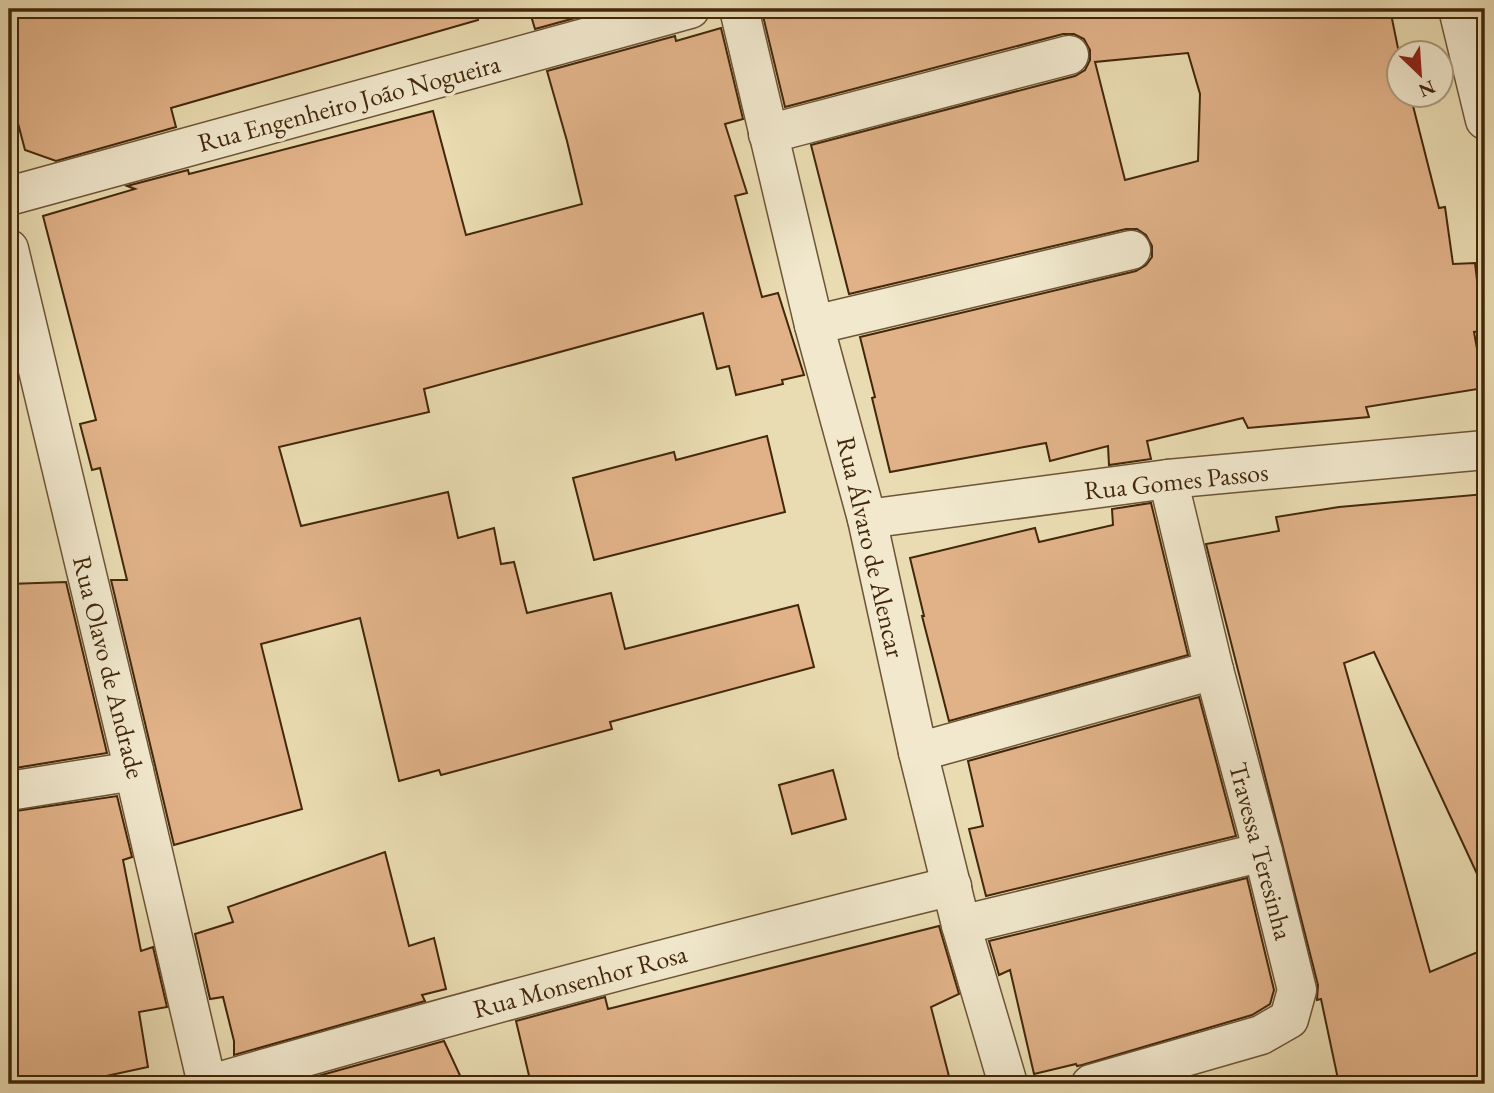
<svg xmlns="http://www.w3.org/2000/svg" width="1494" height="1093" viewBox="0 0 1494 1093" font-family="'EB Garamond',serif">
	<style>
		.building { fill: #e1b288; stroke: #43270b; stroke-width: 2; fill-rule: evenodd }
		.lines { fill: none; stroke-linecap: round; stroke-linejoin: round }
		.minor-casing { stroke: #6d5435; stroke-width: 41 }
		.minor { stroke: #f1e8cd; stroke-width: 38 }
		.labels { text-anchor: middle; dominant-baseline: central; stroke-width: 7; stroke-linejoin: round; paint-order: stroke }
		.street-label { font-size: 26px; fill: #43270b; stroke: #f1e8cd }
	</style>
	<rect width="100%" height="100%" fill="#eadcb2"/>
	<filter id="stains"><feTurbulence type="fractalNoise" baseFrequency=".00286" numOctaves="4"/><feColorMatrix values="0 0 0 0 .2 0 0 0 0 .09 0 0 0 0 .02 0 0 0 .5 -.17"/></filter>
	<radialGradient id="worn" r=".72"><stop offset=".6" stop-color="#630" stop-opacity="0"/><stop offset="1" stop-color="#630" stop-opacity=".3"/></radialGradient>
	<g class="building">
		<path d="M 9,9 L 476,9 L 478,20 L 171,108 L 176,127 L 56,161 L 25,150 L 9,89 Z"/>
		<path d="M 529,9 L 608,9 L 535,29 Z"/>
		<path d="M 789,9 L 1390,9 L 1399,53 L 1399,94 L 1410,94 L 1439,208 L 1445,207 L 1453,264 L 1475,263 L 1483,331 L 1474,332 L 1484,388 L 1366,407 L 1369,417 L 1248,428 L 1243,418 L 1147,441 L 1151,459 L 1109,465 L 1108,446 L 1050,461 L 1046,443 L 890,472 L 872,398 L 875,397 L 860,337 L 1136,271 L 1146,265 L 1152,257 L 1152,246 L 1146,235 L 1137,229 L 1126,229 L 849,294 L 811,145 L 1075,76 L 1085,70 L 1090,60 L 1090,50 L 1084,39 L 1074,34 L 1063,34 L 785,107 L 763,16 ZM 1188,53 L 1200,94 L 1198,161 L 1125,180 L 1095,62 Z"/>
		<path d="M 721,28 L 743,119 L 725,124 L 747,193 L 735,196 L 762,297 L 778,293 L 804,375 L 782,380 L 783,384 L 736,395 L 729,366 L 717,369 L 703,313 L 424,389 L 429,412 L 279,447 L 301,526 L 448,492 L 458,538 L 494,528 L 501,564 L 514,562 L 527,613 L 611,593 L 625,649 L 798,605 L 814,667 L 610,722 L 612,729 L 441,775 L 439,770 L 399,781 L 360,618 L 261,644 L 302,809 L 174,845 L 111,580 L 127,580 L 100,468 L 92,470 L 80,424 L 96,420 L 43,216 L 135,189 L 127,186 L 188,170 L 189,174 L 433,111 L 466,235 L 582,204 L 567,141 L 547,71 L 675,36 L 676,41 Z"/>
		<path d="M 767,436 L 785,512 L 594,560 L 573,478 L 674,452 L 676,460 Z"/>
		<path d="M 1485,494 L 1485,891 L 1374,652 L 1344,663 L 1430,972 L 1485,949 L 1485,1078 L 1460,1084 L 1339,1084 L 1321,999 L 1317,1000 L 1318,985 L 1206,544 L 1279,531 L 1276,517 L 1339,507 Z"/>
		<path d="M 1151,503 L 1188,655 L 949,721 L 922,616 L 924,616 L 910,558 L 1035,528 L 1039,542 L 1113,525 L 1112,509 Z"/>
		<path d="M 66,582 L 107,753 L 9,769 L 9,584 Z"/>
		<path d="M 1199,697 L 1236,836 L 986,896 L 969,829 L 983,826 L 968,761 Z"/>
		<path d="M 833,770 L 846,819 L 792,834 L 779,785 Z"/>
		<path d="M 117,796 L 132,857 L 123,860 L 141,951 L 153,947 L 167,1007 L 139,1012 L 148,1067 L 69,1084 L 9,1084 L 9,812 Z"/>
		<path d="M 385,852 L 409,946 L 434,938 L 446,989 L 422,995 L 425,1001 L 234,1055 L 234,1041 L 223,997 L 210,999 L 195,934 L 233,922 L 228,907 Z"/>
		<path d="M 1247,878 L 1274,990 L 1270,1004 L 1252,1015 L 1082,1065 L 1077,1066 L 1076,1064 L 1034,1074 L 1010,970 L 999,975 L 989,941 Z"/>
		<path d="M 939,926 L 959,994 L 931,1007 L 951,1084 L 531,1084 L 516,1021 L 605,997 L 608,1009 Z"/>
		<path d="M 444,1041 L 464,1084 L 289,1084 L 401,1053 Z"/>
	</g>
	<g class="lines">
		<g class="minor-casing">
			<g id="minor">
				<path d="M 739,9 L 814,325 L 867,519 L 918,752 L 961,925 L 1008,1084"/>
				<path d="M 1458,9 L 1485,120"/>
				<path d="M 768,134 L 1069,55"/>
				<path d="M 9,196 L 690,9"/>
				<path d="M 9,249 L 134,771 L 207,1084"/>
				<path d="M 814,325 L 1131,250"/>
				<path d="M 867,519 L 1168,479 L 1485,450"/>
				<path d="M 918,752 L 1214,670"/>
				<path d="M 9,791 L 134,771"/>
				<path d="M 961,925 L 1263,852"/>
				<path d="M 211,1084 C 456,1013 703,947 952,886"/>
				<path d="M 1091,1084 L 1261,1035 L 1289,1019 L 1297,990 L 1263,852 L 1214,670 L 1168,479"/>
			</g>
		</g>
		<use href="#minor" class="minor"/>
	</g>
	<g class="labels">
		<g class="street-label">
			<text transform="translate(349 103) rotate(-15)">Rua Engenheiro João Nogueira</text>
			<text transform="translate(1176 481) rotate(-6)">Rua Gomes Passos</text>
			<text transform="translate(871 547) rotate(77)">Rua Álvaro de Alencar</text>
			<text transform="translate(109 667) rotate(76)">Rua Olavo de Andrade</text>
			<text transform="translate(1261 851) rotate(75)">Travessa Teresinha</text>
			<text transform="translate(580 981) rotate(-15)">Rua Monsenhor Rosa</text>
		</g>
	</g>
	<rect width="1494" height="1093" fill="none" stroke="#eadcb2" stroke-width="35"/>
	<rect x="10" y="10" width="1473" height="1072" fill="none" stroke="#43270b" stroke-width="3.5"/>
	<rect x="18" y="18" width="1459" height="1058" fill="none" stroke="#43270b" stroke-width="2"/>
	<g transform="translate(1420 74) rotate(155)"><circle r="33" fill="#f1e8cd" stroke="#ab9b7f" stroke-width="2"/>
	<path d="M0-5L12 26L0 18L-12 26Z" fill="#8f2418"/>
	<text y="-10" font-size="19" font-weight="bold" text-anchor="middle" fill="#43270b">N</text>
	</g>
	<rect width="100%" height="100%" filter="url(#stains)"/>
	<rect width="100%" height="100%" fill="url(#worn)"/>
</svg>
